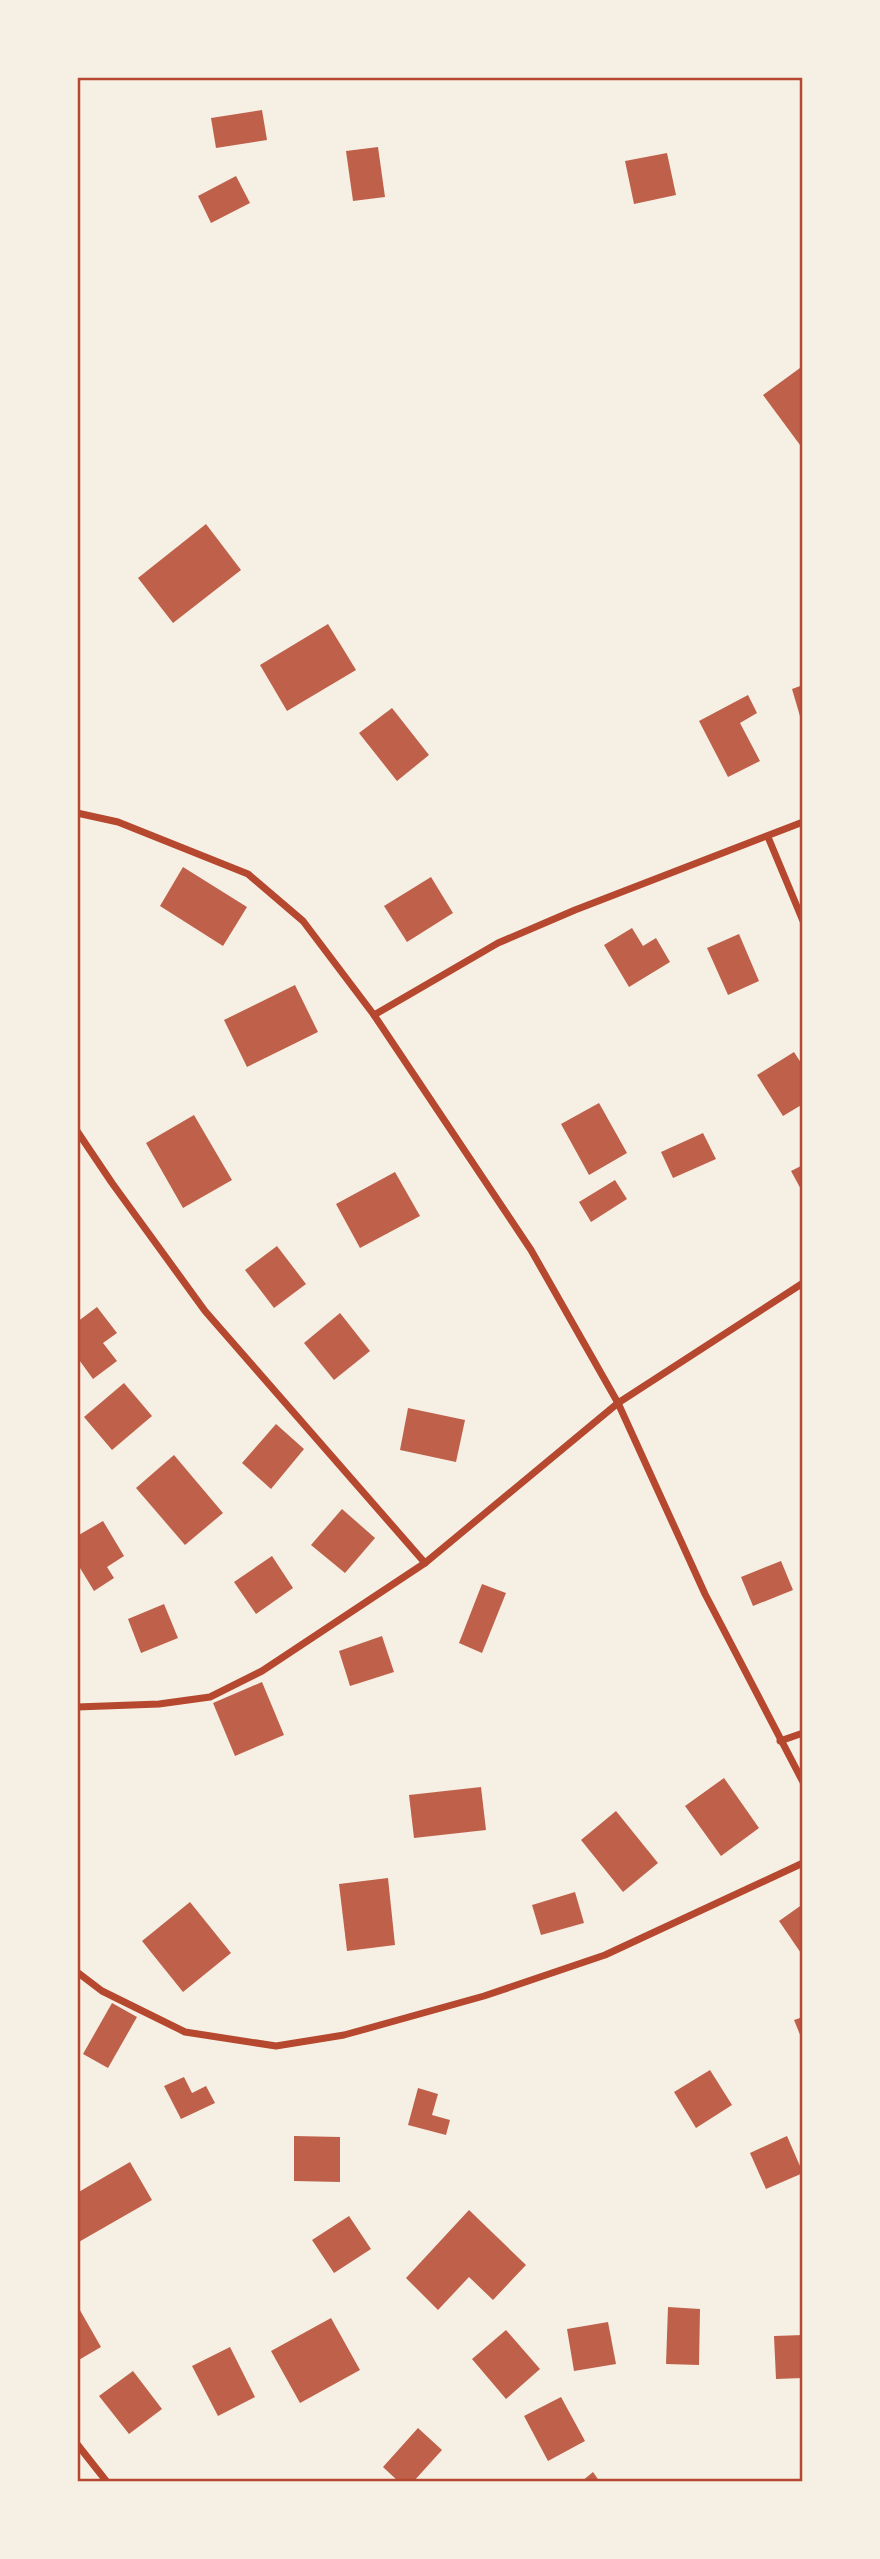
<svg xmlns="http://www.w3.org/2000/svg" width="880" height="2559" viewBox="0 0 880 2559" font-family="'Source Serif 4',serif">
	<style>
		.building { fill: #bf614a }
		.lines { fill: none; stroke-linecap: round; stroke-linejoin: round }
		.minor { stroke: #b5482f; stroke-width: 7 }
		.neatline { fill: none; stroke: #b5482f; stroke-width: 2.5 }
	</style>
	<rect width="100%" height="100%" fill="#f6efe4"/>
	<g class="building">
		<path d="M 262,110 L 267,140 L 216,148 L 211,118 Z"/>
		<path d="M 378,147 L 385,197 L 353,201 L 346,151 Z"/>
		<path d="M 667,153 L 676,195 L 634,204 L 625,161 Z"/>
		<path d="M 236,176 L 250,203 L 211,223 L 198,196 Z"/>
		<path d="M 800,368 L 803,372 L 803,449 L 763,395 Z"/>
		<path d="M 206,524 L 241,570 L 173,623 L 138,578 Z"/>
		<path d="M 328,624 L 356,670 L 287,711 L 260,665 Z"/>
		<path d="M 803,685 L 803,723 L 802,723 L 792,689 Z"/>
		<path d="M 748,695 L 757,713 L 740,723 L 760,761 L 728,777 L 699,721 Z"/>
		<path d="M 392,708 L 429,755 L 397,781 L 359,733 Z"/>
		<path d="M 183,867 L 247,907 L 223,946 L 160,906 Z"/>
		<path d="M 431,877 L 453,913 L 407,942 L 384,906 Z"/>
		<path d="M 632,928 L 643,946 L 656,938 L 670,962 L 629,987 L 604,945 Z"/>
		<path d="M 739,934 L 759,981 L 728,995 L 707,948 Z"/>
		<path d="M 295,985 L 318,1032 L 247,1067 L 224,1020 Z"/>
		<path d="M 794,1052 L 803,1066 L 803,1104 L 783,1116 L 757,1075 Z"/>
		<path d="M 599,1103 L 627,1153 L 589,1175 L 561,1124 Z"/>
		<path d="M 194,1115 L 232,1180 L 183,1208 L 146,1143 Z"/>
		<path d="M 703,1133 L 716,1159 L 673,1178 L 661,1152 Z"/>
		<path d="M 803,1165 L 803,1193 L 791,1171 Z"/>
		<path d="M 395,1172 L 420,1216 L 360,1248 L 336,1204 Z"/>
		<path d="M 615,1180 L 627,1199 L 591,1222 L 579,1202 Z"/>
		<path d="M 277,1246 L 306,1284 L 274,1308 L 245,1270 Z"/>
		<path d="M 97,1307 L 117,1333 L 103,1343 L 117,1361 L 93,1379 L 77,1357 L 77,1322 Z"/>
		<path d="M 340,1313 L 370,1351 L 334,1380 L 304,1343 Z"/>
		<path d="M 124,1383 L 152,1416 L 112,1450 L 84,1417 Z"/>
		<path d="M 408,1408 L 465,1420 L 456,1462 L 400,1450 Z"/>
		<path d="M 276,1424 L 304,1449 L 271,1489 L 242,1463 Z"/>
		<path d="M 174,1455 L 223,1513 L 185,1545 L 136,1488 Z"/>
		<path d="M 342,1509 L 375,1538 L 345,1573 L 311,1545 Z"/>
		<path d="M 103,1521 L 124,1556 L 107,1567 L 114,1578 L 94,1591 L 77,1563 L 77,1536 Z"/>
		<path d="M 272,1556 L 293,1588 L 256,1614 L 234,1582 Z"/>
		<path d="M 781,1561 L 793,1590 L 753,1606 L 741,1577 Z"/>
		<path d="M 482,1584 L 506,1593 L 482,1653 L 459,1643 Z"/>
		<path d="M 164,1604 L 178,1638 L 141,1653 L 128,1619 Z"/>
		<path d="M 382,1636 L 394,1672 L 350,1686 L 339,1651 Z"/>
		<path d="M 262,1682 L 284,1735 L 235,1756 L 213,1703 Z"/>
		<path d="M 724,1778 L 759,1828 L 721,1856 L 685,1806 Z"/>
		<path d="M 481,1787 L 486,1830 L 414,1838 L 409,1795 Z"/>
		<path d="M 616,1811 L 658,1863 L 623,1892 L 581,1840 Z"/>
		<path d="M 388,1878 L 395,1945 L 347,1951 L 339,1884 Z"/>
		<path d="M 575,1892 L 584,1923 L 541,1935 L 532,1905 Z"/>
		<path d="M 190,1902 L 231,1953 L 183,1992 L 142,1941 Z"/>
		<path d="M 803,1904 L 803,1956 L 779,1921 Z"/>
		<path d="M 112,2003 L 137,2017 L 108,2068 L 83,2054 Z"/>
		<path d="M 803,2017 L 803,2042 L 794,2020 Z"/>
		<path d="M 710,2070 L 732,2105 L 696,2128 L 674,2092 Z"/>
		<path d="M 184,2077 L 192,2093 L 206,2086 L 215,2103 L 181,2119 L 164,2086 Z"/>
		<path d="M 418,2088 L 438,2094 L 432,2115 L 450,2120 L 446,2135 L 408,2125 Z"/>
		<path d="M 294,2136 L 340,2137 L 340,2182 L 294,2181 Z"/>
		<path d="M 787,2136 L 803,2173 L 766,2189 L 750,2153 Z"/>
		<path d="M 130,2162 L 152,2200 L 77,2243 L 77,2193 Z"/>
		<path d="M 469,2210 L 526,2265 L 493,2300 L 469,2277 L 438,2310 L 406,2278 Z"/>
		<path d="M 349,2216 L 371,2249 L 334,2273 L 312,2240 Z"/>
		<path d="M 77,2305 L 101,2347 L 77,2361 Z"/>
		<path d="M 668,2307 L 700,2309 L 699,2365 L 666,2364 Z"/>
		<path d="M 331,2318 L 360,2370 L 300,2403 L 271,2351 Z"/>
		<path d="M 608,2322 L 616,2364 L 574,2371 L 567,2329 Z"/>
		<path d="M 506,2330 L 540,2369 L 506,2399 L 472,2359 Z"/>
		<path d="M 803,2335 L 803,2378 L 776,2379 L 774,2336 Z"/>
		<path d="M 230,2347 L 255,2397 L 218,2416 L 192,2366 Z"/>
		<path d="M 133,2371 L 162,2409 L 129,2434 L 99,2396 Z"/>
		<path d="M 561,2397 L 585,2441 L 548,2461 L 524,2416 Z"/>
		<path d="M 418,2428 L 442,2450 L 413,2482 L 399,2482 L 383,2467 Z"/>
		<path d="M 593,2472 L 600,2482 L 581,2482 Z"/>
	</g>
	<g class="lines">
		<g class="minor">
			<path d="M 77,813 L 118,822 L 248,874 L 303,921 L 374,1015 L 531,1250 L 618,1403 L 705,1594 L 803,1782"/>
			<path d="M 768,837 L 803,921"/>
			<path d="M 374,1015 L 498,943 L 575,910 L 803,822"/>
			<path d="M 77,1131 L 112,1183 L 205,1311 L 425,1563"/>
			<path d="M 77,1707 L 159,1704 L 210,1697 L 262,1671 L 425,1563 L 618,1403 L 803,1283"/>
			<path d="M 780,1741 L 803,1733"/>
			<path d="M 77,1972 L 102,1991 L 185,2032 L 276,2046 L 344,2035 L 484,1996 L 605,1955 L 803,1863"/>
			<path d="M 77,2444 L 107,2482"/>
		</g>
	</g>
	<rect width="880" height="2559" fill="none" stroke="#f6efe4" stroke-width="158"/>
	<rect x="79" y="79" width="722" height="2401" class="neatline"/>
</svg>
